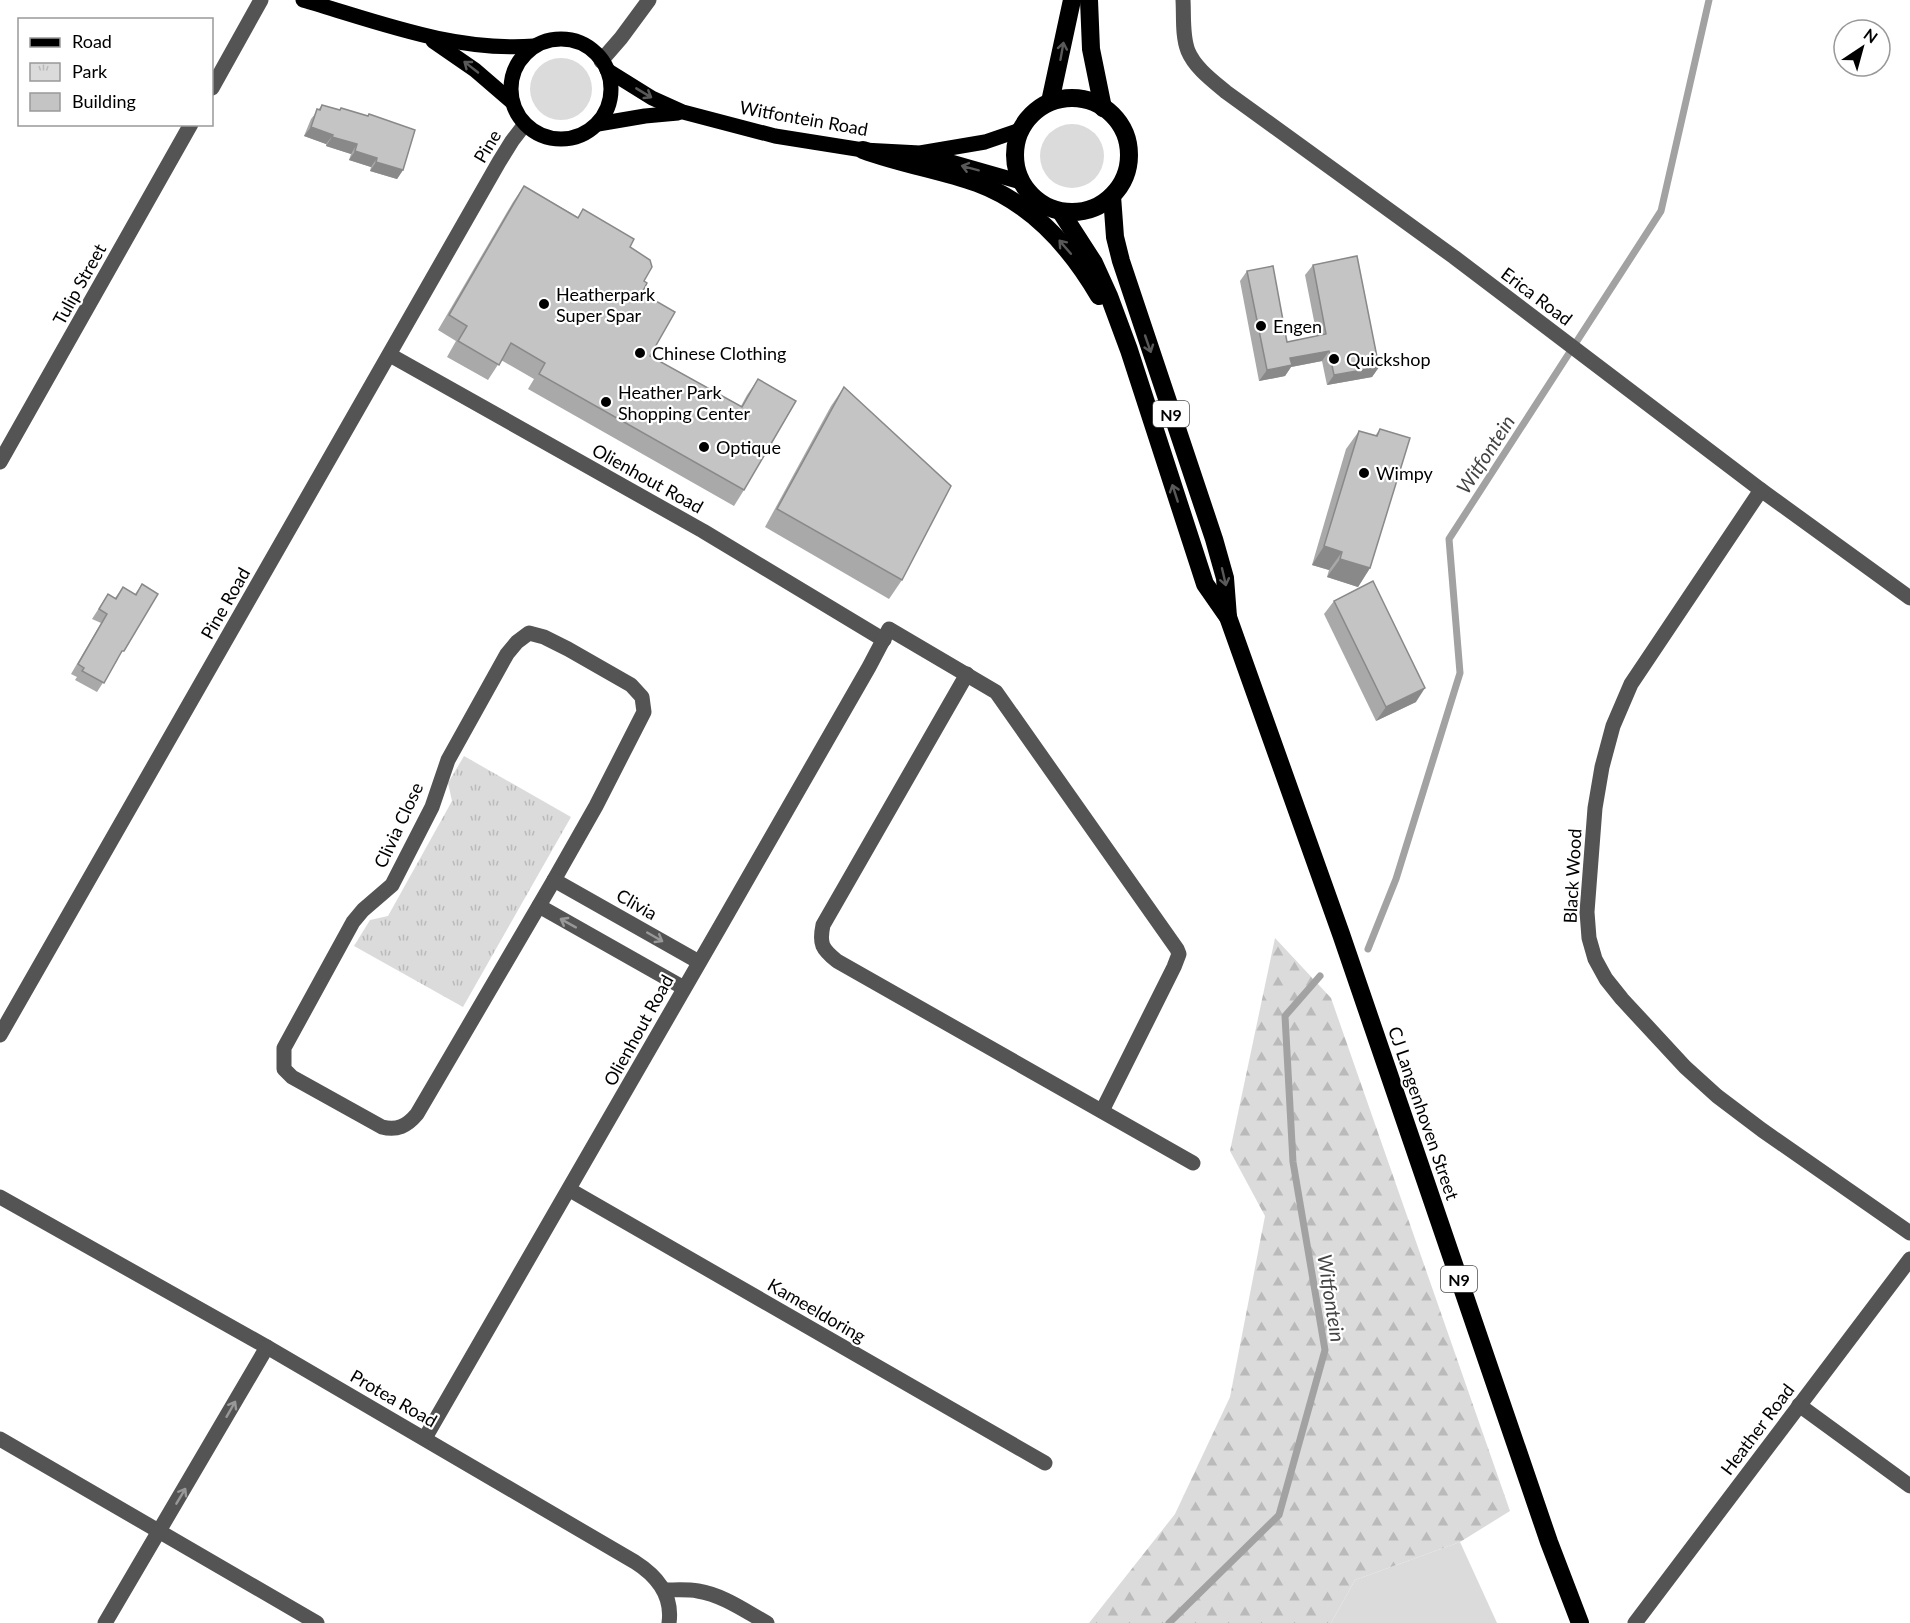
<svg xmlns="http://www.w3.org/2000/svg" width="1910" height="1623" viewBox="0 0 1910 1623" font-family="Lato,sans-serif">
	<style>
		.green { fill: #dbdbdb }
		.forest { fill: url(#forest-firs) }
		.park { fill: url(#park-tufts) }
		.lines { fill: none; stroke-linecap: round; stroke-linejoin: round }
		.stream { stroke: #a2a2a2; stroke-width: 7 }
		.minor { stroke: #545454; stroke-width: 15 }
		.major { stroke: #000; stroke-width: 15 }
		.highway { stroke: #000; stroke-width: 18 }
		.wall { fill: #a9a9a9 }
		.shaded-wall { fill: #898989 }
		.building { fill: #c4c4c4; stroke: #898989; stroke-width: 1.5 }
		.oneway { stroke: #595959 }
		.oneway2 { stroke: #989898 }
		.poi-dot { fill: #000; stroke: #fff; stroke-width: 2 }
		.labels { text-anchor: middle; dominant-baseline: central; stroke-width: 4.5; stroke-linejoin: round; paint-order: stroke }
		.shield { fill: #fff; stroke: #4c4c4c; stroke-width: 1.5 }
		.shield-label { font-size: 16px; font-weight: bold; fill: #000 }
		.street-label { font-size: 18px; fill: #000; stroke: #fff }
		.poi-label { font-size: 18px; fill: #000; stroke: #fff; text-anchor: start }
		.water-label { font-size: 20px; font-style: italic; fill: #434343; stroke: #fff }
	</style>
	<defs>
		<pattern id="forest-firs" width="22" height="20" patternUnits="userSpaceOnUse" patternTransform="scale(1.5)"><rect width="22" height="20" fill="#dbdbdb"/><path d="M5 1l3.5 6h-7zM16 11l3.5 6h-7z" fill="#bababa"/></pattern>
		<pattern id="park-tufts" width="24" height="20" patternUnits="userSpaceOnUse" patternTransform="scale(1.5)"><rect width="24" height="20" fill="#dbdbdb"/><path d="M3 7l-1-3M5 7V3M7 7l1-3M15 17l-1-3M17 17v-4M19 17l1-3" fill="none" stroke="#bababa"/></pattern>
	</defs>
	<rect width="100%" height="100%" fill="#fff"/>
	<g class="green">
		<circle cx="561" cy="89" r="31"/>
		<circle cx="1072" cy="156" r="32"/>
		<path d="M 1460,1542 L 1497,1623 L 1331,1623 L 1355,1580 Z"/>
	</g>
	<path class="forest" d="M 1275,938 L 1331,998 L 1510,1511 L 1460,1542 L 1355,1580 L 1331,1623 L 1089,1623 L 1175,1514 L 1230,1397 L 1265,1216 L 1230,1151 Z"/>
	<path class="park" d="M 464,756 L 571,817 L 463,1007 L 354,946 L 370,920 L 388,916 L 452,801 L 448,783 Z"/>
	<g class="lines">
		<g class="stream">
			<path d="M 1368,949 L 1396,879 L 1460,673 L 1449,539 L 1661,211 L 1709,0"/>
			<path d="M 1169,1623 L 1279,1515 L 1325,1350 L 1293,1162 L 1285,1016 L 1320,976"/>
		</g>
		<g class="minor">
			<path d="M 1183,0 C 1184,16 1182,36 1188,51 C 1195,68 1213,81 1226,92 L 1454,257 L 1761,490 L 1910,598"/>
			<path d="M 601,61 L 621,38 L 649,0"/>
			<path d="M 212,88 L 261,0"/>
			<path d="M 390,355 L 703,531 L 884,640"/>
			<path d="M 0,462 L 191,124"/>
			<path d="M 1761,490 L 1631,684 L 1613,726 L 1602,767 L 1595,808 L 1587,912 L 1589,938 L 1595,959 L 1606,979 L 1622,999 L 1685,1067 L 1717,1096 L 1762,1130 L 1910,1233"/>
			<path d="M 529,633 L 544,637 L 568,649 L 631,685 L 642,697 L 644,712 L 596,806 L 554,880 L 417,1114 C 407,1126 397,1131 382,1127 L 292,1077 L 284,1069 L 284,1048 L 353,922 L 363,910 L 392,885 L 432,807 L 448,760 L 507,654 L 517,642 Z"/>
			<path d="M 967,674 L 823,925 C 819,944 822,949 837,961 L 1193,1163"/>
			<path d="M 554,880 L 699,962"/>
			<path d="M 539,906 L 684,988"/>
			<path d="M 0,1035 L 499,162 L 512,141 L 525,124"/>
			<path d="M 570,1190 L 1045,1463"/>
			<path d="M 0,1197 L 267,1347 L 635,1562 C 657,1576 673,1595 669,1623"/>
			<path d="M 1799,1405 L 1910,1486"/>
			<path d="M 425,1438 C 575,1182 721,924 869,667 L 889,629 L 996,692 L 1177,949 L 1179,954 L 1174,967 L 1102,1111"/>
			<path d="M 0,1439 L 317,1623"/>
			<path d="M 665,1590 C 676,1590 687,1589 698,1591 C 723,1595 745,1611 767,1623"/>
			<path d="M 105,1623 L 267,1347"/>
			<path d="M 1635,1623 L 1910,1259"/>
		</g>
		<g class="major">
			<path d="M 303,0 C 379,22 454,52 534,46"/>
			<circle cx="561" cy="89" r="50"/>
			<path d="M 433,41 L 475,70 L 511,101"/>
			<path d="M 607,70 L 652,98 L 683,112 L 775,136 L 863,150 L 920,153 L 985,142 L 1020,130"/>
			<path d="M 598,124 L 645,116 L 678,113"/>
			<path d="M 923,154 L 1021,182"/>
		</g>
		<g class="highway">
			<path d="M 1089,0 L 1091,49 L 1103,108"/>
			<circle cx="1072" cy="155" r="57"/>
			<path d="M 1050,102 L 1072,0"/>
			<path d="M 863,150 C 901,164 940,170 977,183 C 1031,203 1071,248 1099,296"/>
			<path d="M 1112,196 L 1115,237 L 1121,261 L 1214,539 L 1225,578 L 1228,617"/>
			<path d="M 1061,212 L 1094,263 L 1109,296 L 1129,350 L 1205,584 L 1228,617 L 1341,934 L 1549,1542 L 1580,1623"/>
		</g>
	</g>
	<g class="wall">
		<path d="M 322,105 L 339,110 L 341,108 L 368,116 L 369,114 L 403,170 L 397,179 L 370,171 L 371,167 L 349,160 L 351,154 L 326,146 L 326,144 L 304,136 L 311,119 Z"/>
		<path d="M 524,186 L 578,217 L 583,209 L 630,247 L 644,281 L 642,293 L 650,356 L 741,406 L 747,395 L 758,379 L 744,490 L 734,506 L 528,389 L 534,379 L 501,360 L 488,380 L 447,357 L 456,341 L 438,330 L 513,202 Z"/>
		<path d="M 1313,265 L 1379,367 L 1372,377 L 1327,385 L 1322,361 L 1291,367 L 1285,376 L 1259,381 L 1240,281 L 1247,271 L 1287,342 L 1317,336 L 1305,275 Z"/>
		<path d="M 844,387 L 902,580 L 889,599 L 765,527 L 831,406 Z"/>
		<path d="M 1380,429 L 1370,568 L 1358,587 L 1327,577 L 1329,570 L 1312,565 L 1346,449 L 1359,431 L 1375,436 Z"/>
		<path d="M 142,584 L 117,661 L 97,692 L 75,680 L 77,677 L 71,674 L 101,623 L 92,619 L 108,594 L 115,598 L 123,587 L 135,594 Z"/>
		<path d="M 1334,601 L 1416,702 L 1376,721 L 1324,614 Z"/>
	</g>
	<g class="shaded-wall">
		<path d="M 311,127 L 333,135 L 326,144 L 304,136 Z"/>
		<path d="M 332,137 L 357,144 L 351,154 L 326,146 Z"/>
		<path d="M 355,151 L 377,158 L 371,167 L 349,160 Z"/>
		<path d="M 376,162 L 403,170 L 397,179 L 370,171 Z"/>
		<path d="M 1329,351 L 1322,361 L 1291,367 L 1285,376 L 1259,381 L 1267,370 L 1290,358 Z"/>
		<path d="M 1379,367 L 1372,377 L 1327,385 L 1334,375 Z"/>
		<path d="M 1324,546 L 1342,552 L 1329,570 L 1312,565 Z"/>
		<path d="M 1340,559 L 1370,568 L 1358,587 L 1327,577 Z"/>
		<path d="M 1425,688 L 1416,702 L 1376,721 L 1386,707 Z"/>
	</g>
	<g class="building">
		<path d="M 322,105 L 340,110 L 341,108 L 368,116 L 369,114 L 415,130 L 403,170 L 376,162 L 377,158 L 355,151 L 357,144 L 332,137 L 333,135 L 311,127 L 317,109 L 320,110 Z"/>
		<path d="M 524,186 L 578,218 L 583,209 L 634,239 L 630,247 L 650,260 L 652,267 L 644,281 L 647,283 L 642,293 L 675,312 L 650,356 L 742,407 L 758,379 L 796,401 L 744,490 L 539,374 L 545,363 L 511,343 L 499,365 L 458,341 L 467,326 L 449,315 Z"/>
		<path d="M 1357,256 L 1379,367 L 1334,375 L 1329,351 L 1290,358 L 1292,365 L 1267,370 L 1247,271 L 1273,266 L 1287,342 L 1326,334 L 1313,265 Z"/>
		<path d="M 844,387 L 951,486 L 902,580 L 777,509 Z"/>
		<path d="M 1380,429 L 1410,438 L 1370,568 L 1340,559 L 1342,552 L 1324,546 L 1359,431 L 1377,436 Z"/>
		<path d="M 1373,581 L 1425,688 L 1386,707 L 1334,601 Z"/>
		<path d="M 142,584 L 158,594 L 124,651 L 122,651 L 104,683 L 82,671 L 84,668 L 78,664 L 107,614 L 99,609 L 108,594 L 116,599 L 123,587 L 136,595 Z"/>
	</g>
	<defs><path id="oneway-shaft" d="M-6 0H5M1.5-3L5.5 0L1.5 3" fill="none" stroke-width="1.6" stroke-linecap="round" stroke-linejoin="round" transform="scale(1.5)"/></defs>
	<g class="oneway">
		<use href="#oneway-shaft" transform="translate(1062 51) rotate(-80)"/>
		<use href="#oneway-shaft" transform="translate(471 67) rotate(-142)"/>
		<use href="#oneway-shaft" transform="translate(644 93) rotate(31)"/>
		<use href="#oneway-shaft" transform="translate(970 168) rotate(-165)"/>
		<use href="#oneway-shaft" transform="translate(1065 247) rotate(-131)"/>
		<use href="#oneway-shaft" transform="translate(1148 344) rotate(71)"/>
		<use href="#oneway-shaft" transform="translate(1175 493) rotate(-108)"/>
		<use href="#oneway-shaft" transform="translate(1224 577) rotate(77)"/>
	</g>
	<g class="oneway2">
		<use href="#oneway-shaft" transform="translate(568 923) rotate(-151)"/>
		<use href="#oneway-shaft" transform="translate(655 937) rotate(30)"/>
		<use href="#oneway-shaft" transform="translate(231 1409) rotate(-60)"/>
		<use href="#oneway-shaft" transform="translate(181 1496) rotate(-59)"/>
	</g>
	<g class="poi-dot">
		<circle cx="544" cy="304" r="6"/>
		<circle cx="1261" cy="326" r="6"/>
		<circle cx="640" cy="353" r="6"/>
		<circle cx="1334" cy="359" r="6"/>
		<circle cx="606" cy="402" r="6"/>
		<circle cx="704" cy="447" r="6"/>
		<circle cx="1364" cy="473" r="6"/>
	</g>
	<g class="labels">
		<g class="shield">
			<rect x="1153" y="401" width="36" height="26" rx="4.5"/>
			<rect x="1441" y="1266" width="36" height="26" rx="4.5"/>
		</g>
		<g class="shield-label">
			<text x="1171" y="414">N9</text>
			<text x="1459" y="1279">N9</text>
		</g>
		<g class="street-label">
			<text transform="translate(804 118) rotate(10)">Witfontein Road</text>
			<text transform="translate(487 146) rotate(-59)">Pine</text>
			<text transform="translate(79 284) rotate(-61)">Tulip Street</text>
			<text transform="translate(1537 296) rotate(37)">Erica Road</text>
			<text transform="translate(648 478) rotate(29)">Olienhout Road</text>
			<text transform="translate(225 603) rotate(-60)">Pine Road</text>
			<text transform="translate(398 825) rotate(-65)">Clivia Close</text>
			<text transform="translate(1572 876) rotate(-87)">Black Wood</text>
			<text transform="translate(637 904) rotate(30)">Clivia</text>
			<text transform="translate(638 1030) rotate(-61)">Olienhout Road</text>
			<text transform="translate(1424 1113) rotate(71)">CJ Langenhoven Street</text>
			<text transform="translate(817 1310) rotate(30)">Kameeldoring</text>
			<text transform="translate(394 1398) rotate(30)">Protea Road</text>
			<text transform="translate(1757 1429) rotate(-53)">Heather Road</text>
		</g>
		<g class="poi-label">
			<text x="556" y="294">Heatherpark<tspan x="556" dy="21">Super Spar</tspan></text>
			<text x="1273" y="326">Engen</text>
			<text x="652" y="353">Chinese Clothing</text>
			<text x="1346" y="359">Quickshop</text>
			<text x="618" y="392">Heather Park<tspan x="618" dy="21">Shopping Center</tspan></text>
			<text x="716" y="447">Optique</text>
			<text x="1376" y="473">Wimpy</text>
		</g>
		<g class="water-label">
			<text transform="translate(1485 454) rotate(-57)">Witfontein</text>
			<text transform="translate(1332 1298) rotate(81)">Witfontein</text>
		</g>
	</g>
	<rect x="18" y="18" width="195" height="108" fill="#ffffff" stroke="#999999" stroke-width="1.5"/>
	<rect x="30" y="38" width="30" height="9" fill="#000000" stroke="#999999" stroke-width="1.5"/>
	<text x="72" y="48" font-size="18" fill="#000000">Road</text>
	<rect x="30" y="63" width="30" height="18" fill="url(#park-tufts)" stroke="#999999" stroke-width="1.5"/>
	<text x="72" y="78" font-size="18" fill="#000000">Park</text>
	<rect x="30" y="93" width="30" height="18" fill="#c4c4c4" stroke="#999999" stroke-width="1.5"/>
	<text x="72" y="108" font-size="18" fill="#000000">Building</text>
	<g transform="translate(1862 48) rotate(36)"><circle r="28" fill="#ffffff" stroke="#999999" stroke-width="1.5"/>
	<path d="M0-4.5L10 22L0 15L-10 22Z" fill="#000000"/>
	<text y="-9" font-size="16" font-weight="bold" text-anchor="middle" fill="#000000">N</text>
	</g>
</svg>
